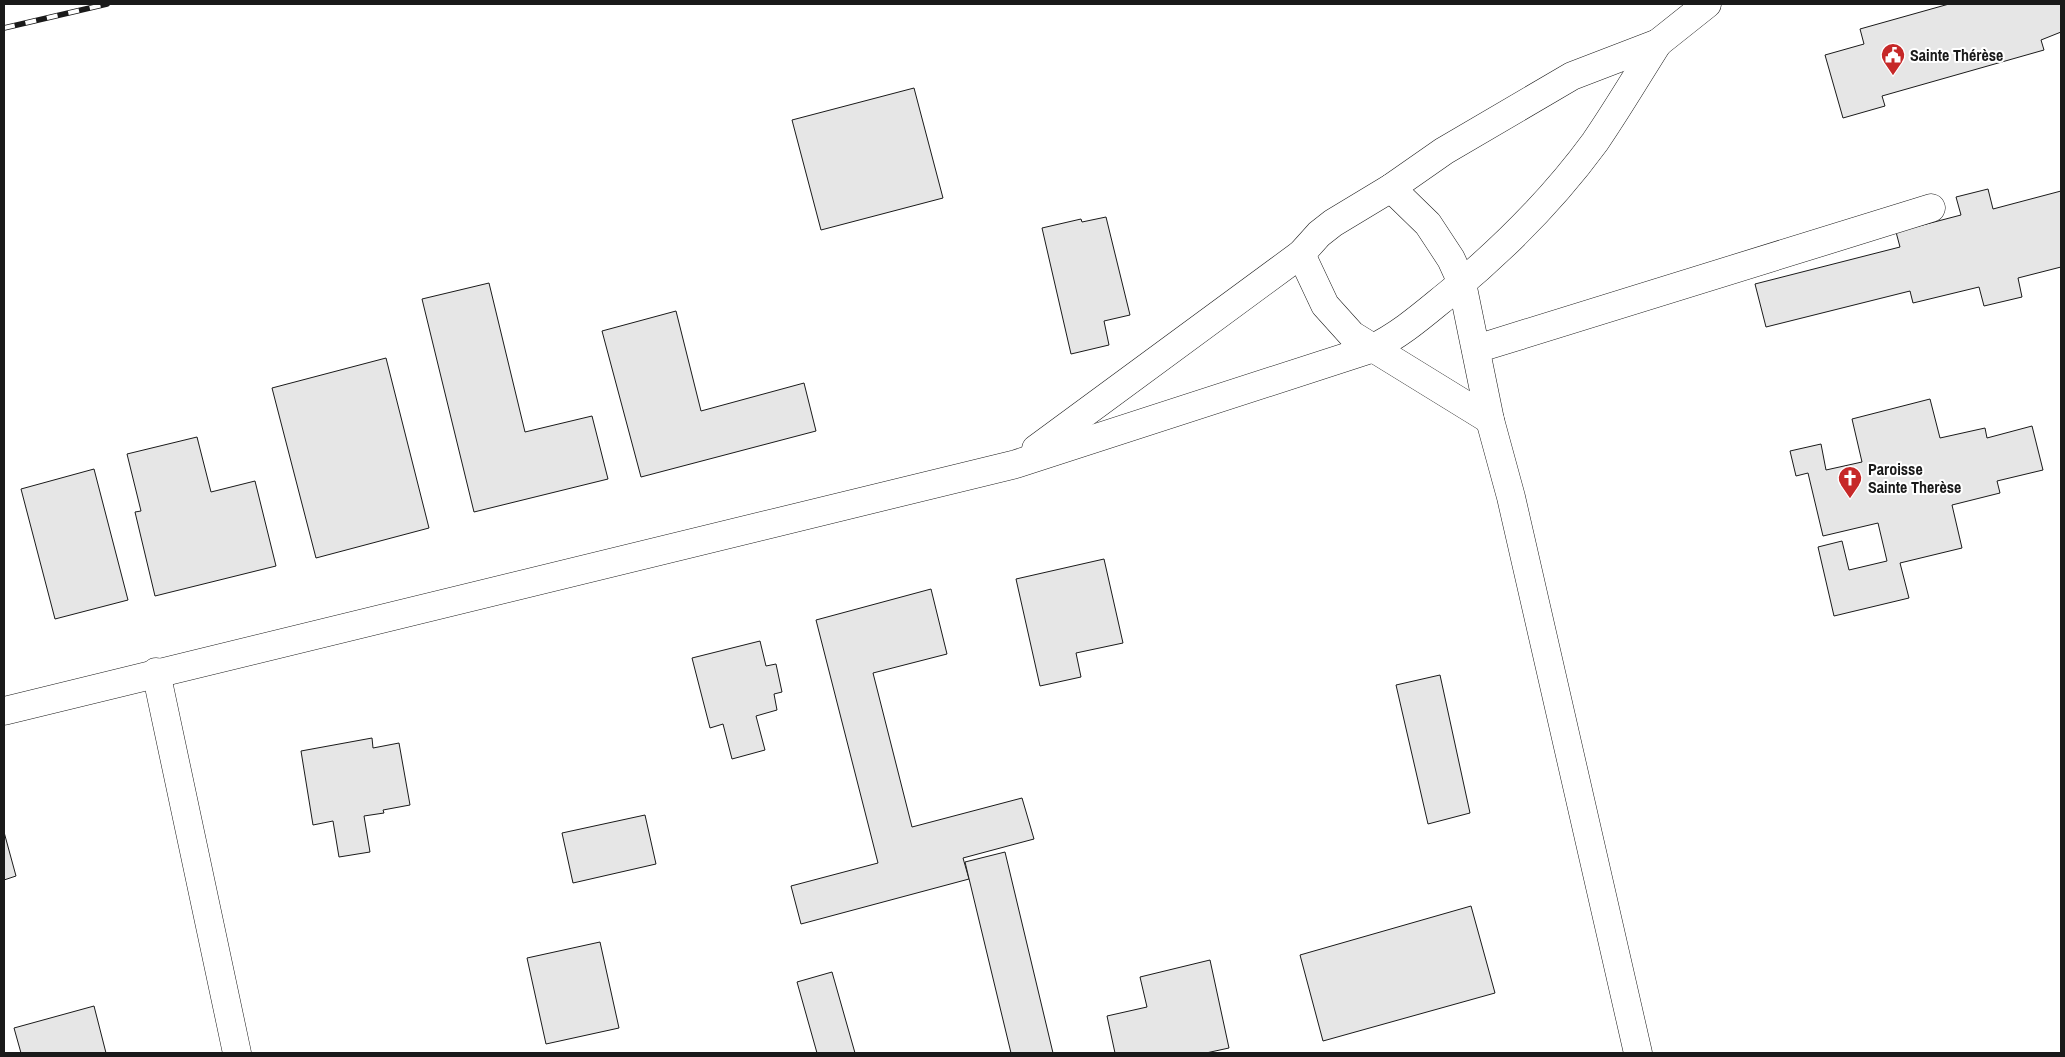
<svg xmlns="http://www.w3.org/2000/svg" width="2065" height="1057" viewBox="0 0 2065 1057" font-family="'Archivo Narrow',sans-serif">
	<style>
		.building { fill: #e6e6e6; stroke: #1a1a1a }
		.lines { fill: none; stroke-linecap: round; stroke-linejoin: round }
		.minor-casing { stroke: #1a1a1a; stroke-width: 29 }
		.highway-casing { stroke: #1a1a1a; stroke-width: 29 }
		.minor { stroke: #fff; stroke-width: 28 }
		.highway { stroke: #fff; stroke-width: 28 }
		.rail-casing { stroke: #1a1a1a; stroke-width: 5.5 }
		.rail { stroke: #fff; stroke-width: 4; stroke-dasharray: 11; stroke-linecap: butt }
		.labels { text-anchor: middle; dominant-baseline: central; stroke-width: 4; stroke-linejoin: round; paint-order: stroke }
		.poi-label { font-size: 16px; font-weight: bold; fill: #1a1a1a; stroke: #fff; text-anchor: start }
	</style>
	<rect width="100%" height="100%" fill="#fff"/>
	<g class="building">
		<path d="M 1949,4 L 2061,4 L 2061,32 L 2041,40 L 2044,50 L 1882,96 L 1885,106 L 1843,118 L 1825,55 L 1864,44 L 1860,29 Z"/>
		<path d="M 914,88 L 943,198 L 821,230 L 792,120 Z"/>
		<path d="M 1988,189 L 1993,209 L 2061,191 L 2061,267 L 2018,278 L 2022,297 L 1984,306 L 1979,287 L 1913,303 L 1910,291 L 1766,327 L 1755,284 L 1900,247 L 1896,232 L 1961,215 L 1956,197 Z"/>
		<path d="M 1106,217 L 1130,315 L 1104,321 L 1109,345 L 1071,354 L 1042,228 L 1081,219 L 1082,222 Z"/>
		<path d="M 489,283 L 525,432 L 592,416 L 608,479 L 474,512 L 422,299 Z"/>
		<path d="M 676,311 L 701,411 L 804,383 L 816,431 L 641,477 L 602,331 Z"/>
		<path d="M 386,358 L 429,528 L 316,558 L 272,388 Z"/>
		<path d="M 1930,399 L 1940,438 L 1985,428 L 1987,438 L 2032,426 L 2043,470 L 1997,481 L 2000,493 L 1952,505 L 1962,548 L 1900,563 L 1909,598 L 1834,616 L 1818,547 L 1842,541 L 1849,570 L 1887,561 L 1878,523 L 1823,536 L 1808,473 L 1796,476 L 1790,451 L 1821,444 L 1826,470 L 1862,462 L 1852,419 Z"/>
		<path d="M 197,437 L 211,492 L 255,481 L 276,566 L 155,596 L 135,512 L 141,511 L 127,454 Z"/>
		<path d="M 94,469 L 128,600 L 55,619 L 21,489 Z"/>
		<path d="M 1104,559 L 1123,643 L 1076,653 L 1081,677 L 1040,686 L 1016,579 Z"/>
		<path d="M 931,589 L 947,654 L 873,673 L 912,827 L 1022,798 L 1034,839 L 963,858 L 969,879 L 801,924 L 791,886 L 878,863 L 816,620 Z"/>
		<path d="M 760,641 L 766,666 L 776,664 L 782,692 L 774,694 L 777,710 L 756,716 L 765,750 L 732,759 L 723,724 L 710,728 L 692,658 Z"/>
		<path d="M 1440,675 L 1470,813 L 1428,824 L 1396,685 Z"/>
		<path d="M 372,738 L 373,748 L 399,743 L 410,805 L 383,810 L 384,813 L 364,816 L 370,852 L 339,857 L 333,821 L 313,825 L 301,751 Z"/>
		<path d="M 645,815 L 656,864 L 573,883 L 562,833 Z"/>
		<path d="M 4,832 L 16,876 L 4,880 Z"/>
		<path d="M 1005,852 L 1053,1053 L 1011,1053 L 965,862 Z"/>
		<path d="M 1471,906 L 1495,993 L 1323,1041 L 1300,955 Z"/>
		<path d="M 600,942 L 619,1028 L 546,1044 L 527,958 Z"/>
		<path d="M 1210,960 L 1229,1048 L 1206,1053 L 1115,1053 L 1107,1016 L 1147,1007 L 1140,977 Z"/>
		<path d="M 832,972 L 855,1053 L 817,1053 L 797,982 Z"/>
		<path d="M 94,1006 L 106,1053 L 21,1053 L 14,1028 Z"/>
	</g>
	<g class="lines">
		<g class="minor-casing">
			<g id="minor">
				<path d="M 1391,188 L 1428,224 L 1451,259 L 1462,283 L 1490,420 L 1511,497 L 1638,1053"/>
				<path d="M 1301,254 L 1325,305 L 1352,335 L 1490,420"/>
				<path d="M 1476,349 L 1931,208"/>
				<path d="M 156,672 L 237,1053"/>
			</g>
		</g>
		<g class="highway-casing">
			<g id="highway">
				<path d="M 1036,449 L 1301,254 L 1319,234 L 1333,223 L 1391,188 L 1444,151 L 1572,76 L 1658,43 L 1707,4"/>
				<path d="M 4,711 L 1016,464 L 1371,349 C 1402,334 1425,313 1451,292 C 1504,248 1554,198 1595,142 C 1617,110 1637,76 1658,43"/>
			</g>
		</g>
		<use href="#minor" class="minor"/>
		<use href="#highway" class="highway"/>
		<g class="rail-casing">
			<path id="rail" d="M 4,28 L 107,4"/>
		</g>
		<use href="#rail" class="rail"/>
	</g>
	<defs>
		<g id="civic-pin" transform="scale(1.25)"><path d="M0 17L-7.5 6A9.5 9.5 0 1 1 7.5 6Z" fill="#c62828" stroke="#fff"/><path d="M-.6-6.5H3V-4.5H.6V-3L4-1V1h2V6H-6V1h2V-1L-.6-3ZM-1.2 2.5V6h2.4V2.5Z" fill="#fff"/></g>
		<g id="church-pin" transform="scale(1.25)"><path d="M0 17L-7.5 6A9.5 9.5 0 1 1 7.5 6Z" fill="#c62828" stroke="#fff"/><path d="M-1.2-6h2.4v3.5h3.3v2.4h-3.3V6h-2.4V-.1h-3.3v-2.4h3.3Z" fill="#fff"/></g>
	</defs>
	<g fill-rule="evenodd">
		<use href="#civic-pin" x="1893" y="55"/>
		<use href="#church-pin" x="1850" y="478"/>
	</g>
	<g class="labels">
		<g class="poi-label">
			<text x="1910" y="55">Sainte Thérèse</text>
			<text x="1868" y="469">Paroisse<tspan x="1868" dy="18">Sainte Therèse</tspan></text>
		</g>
	</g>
	<rect width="2065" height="1057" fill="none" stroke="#1a1a1a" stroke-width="10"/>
</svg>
